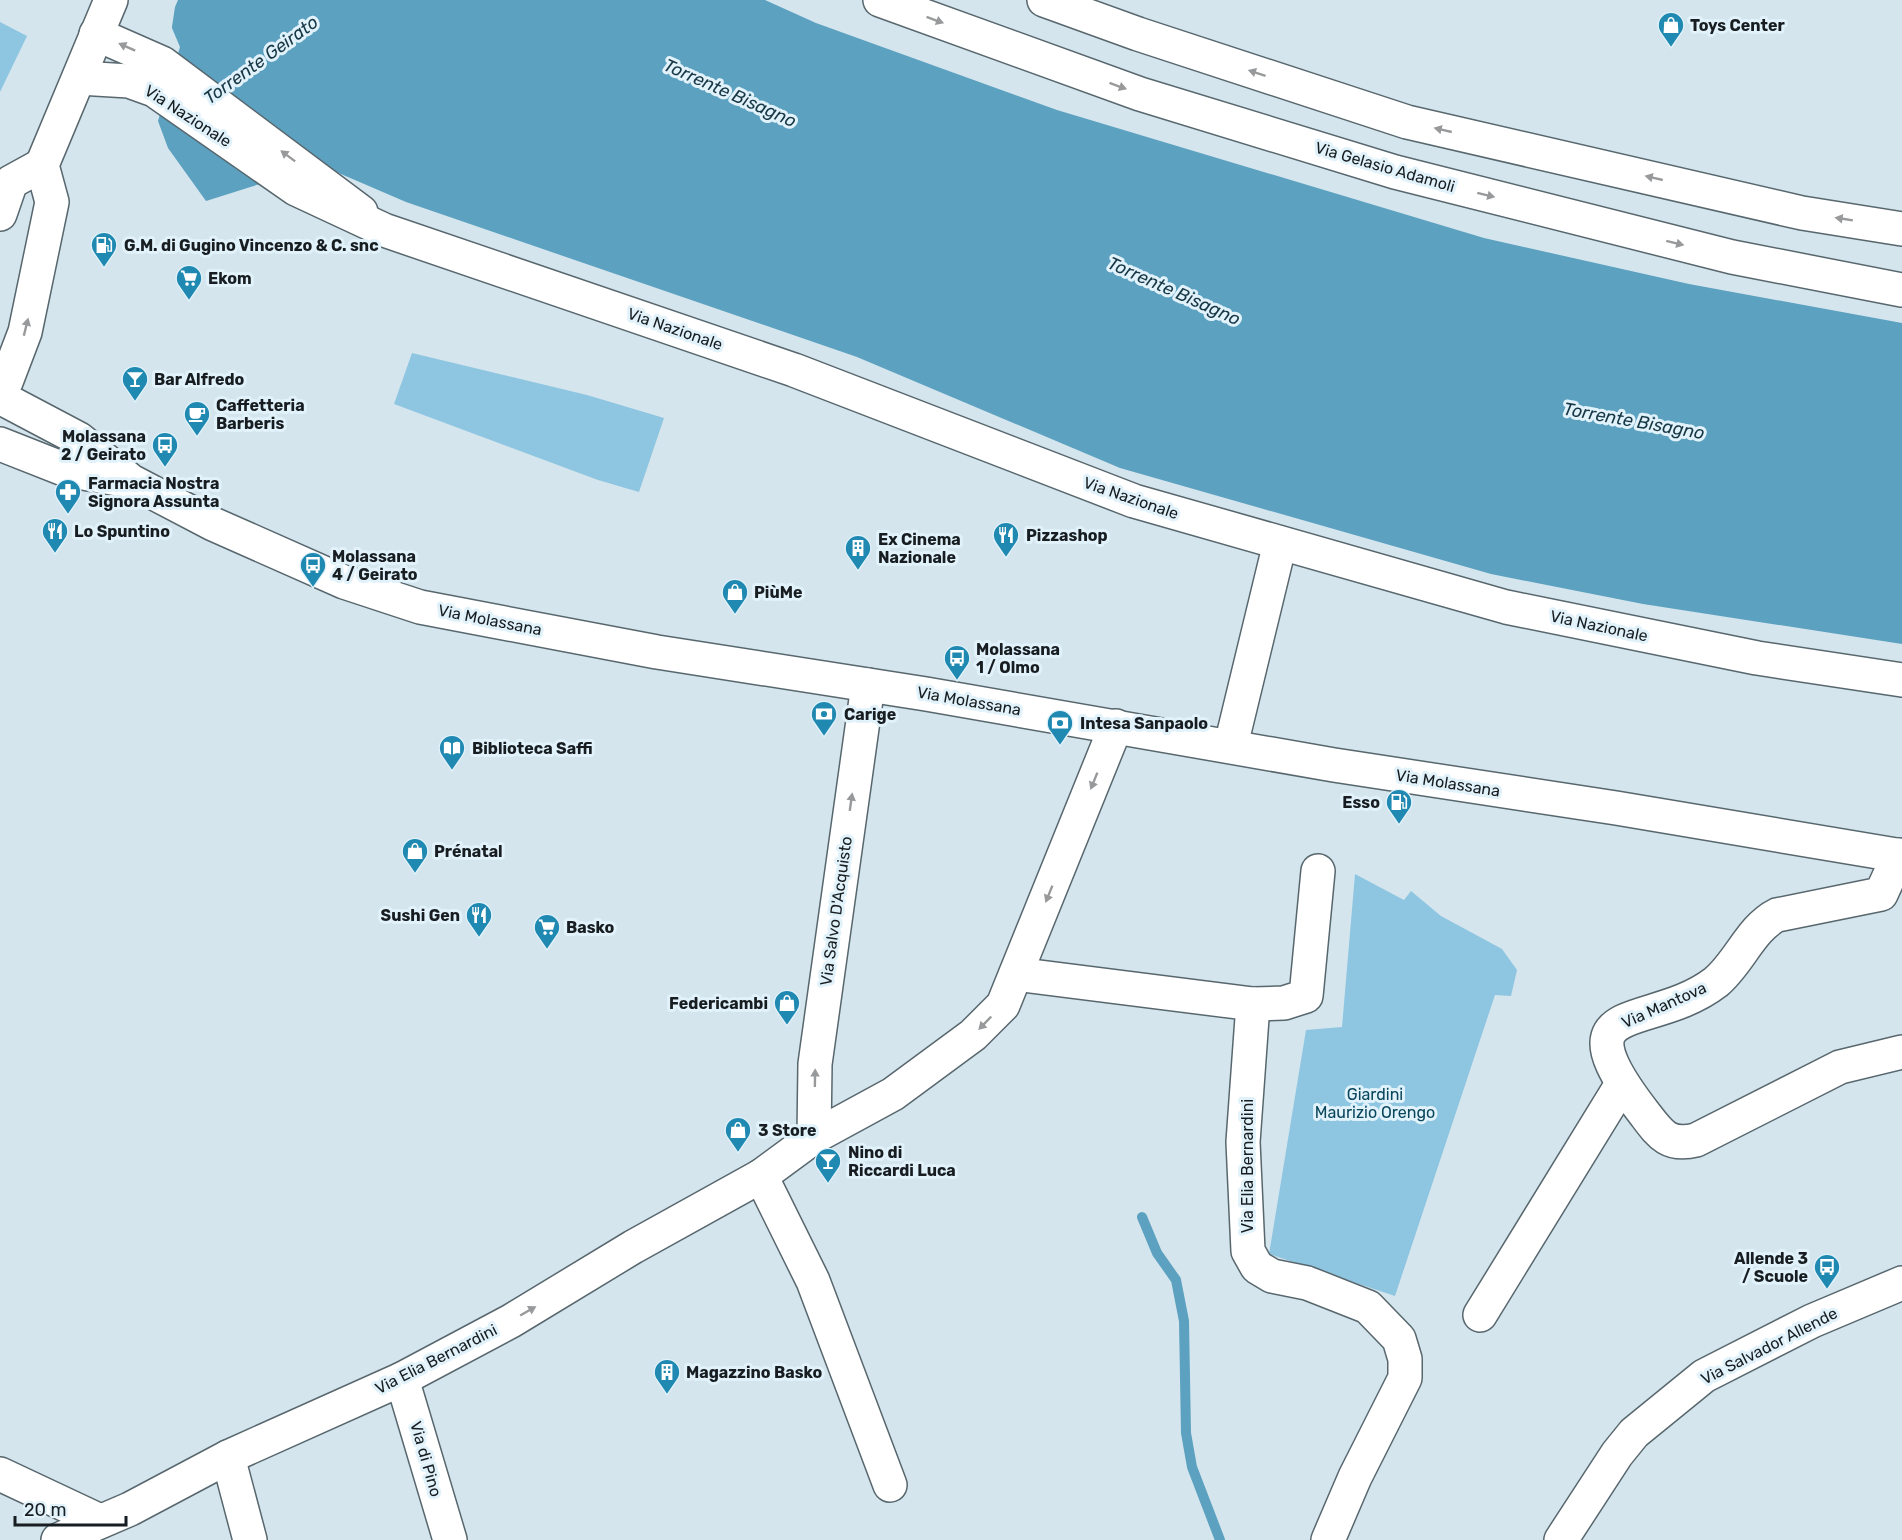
<svg xmlns="http://www.w3.org/2000/svg" width="1902" height="1540" viewBox="0 0 1902 1540" font-family="Rubik,sans-serif">
	<style>
		.green { fill: #8ec6e1 }
		.water { fill: #5ca1c0 }
		.pier { fill: #d4e5ed }
		.lines { fill: none; stroke-linecap: round; stroke-linejoin: round }
		.stream { stroke: #5ca1c0; stroke-width: 10 }
		.minor-casing { stroke: #58676e; stroke-width: 36 }
		.major-casing { stroke: #58676e; stroke-width: 36 }
		.minor { stroke: #fff; stroke-width: 33 }
		.major { stroke: #fff; stroke-width: 33 }
		.oneway { fill: #97999b }
		.labels { text-anchor: middle; dominant-baseline: central; stroke-width: 6; stroke-linejoin: round; paint-order: stroke }
		.poi-label { font-size: 16px; font-weight: bold; fill: #171d20; stroke: #e1f2fb; text-anchor: start }
		.street-label { font-size: 16px; fill: #171d20; stroke: #e1f2fb }
		.park-label { font-size: 16px; fill: #0a465c; stroke: #e1f2fb }
		.water-label { font-size: 18px; font-style: italic; fill: #173745; stroke: #e1f2fb }
	</style>
	<rect width="100%" height="100%" fill="#d4e5ed"/>
	<g class="green">
		<path d="M 0,22 L 27,36 L 0,92 Z"/>
		<path d="M 412,353 L 587,395 L 664,418 L 639,492 L 598,480 L 394,404 Z"/>
		<path d="M 1355,874 L 1404,900 L 1411,891 L 1441,916 L 1502,949 L 1517,970 L 1511,996 L 1495,995 L 1395,1296 L 1269,1254 L 1306,1030 L 1342,1027 Z"/>
	</g>
	<path class="water" d="M 115,0 L 765,0 L 816,23 L 1057,110 L 1484,238 L 1689,284 L 1902,323 L 1902,644 L 1643,604 L 1491,574 L 1120,468 L 857,357 L 406,202 L 320,165 L 206,201 L 168,148 L 158,121 L 180,47 L 169,21 Z"/>
	<path class="pier" d="M 112,0 L 178,0 L 175,7 L 171,33 L 167,23 Z"/>
	<g class="lines">
		<path class="stream" d="M 1142,1217 L 1157,1253 L 1176,1280 L 1184,1321 L 1186,1433 L 1192,1467 L 1220,1540"/>
		<g class="minor-casing">
			<g id="minor">
				<path d="M 96,34 L 162,63 L 361,212"/>
				<path d="M 1231,745 L 1280,543"/>
				<path d="M 1899,855 L 1881,894 L 1777,915 C 1751,928 1739,963 1716,982 C 1650,1033 1553,995 1644,1113 C 1660,1134 1668,1147 1696,1140 L 1840,1067 L 1902,1052"/>
				<path d="M 1016,974 L 1253,1004 L 1284,1003 L 1306,996 L 1318,871"/>
				<path d="M 1253,1004 L 1243,1142 L 1248,1251 L 1257,1267 L 1272,1276 L 1307,1283 L 1368,1307 L 1399,1339 L 1405,1359 L 1405,1378 L 1355,1477 L 1328,1540"/>
				<path d="M 814,1137 L 815,1064 L 868,685"/>
				<path d="M 761,1176 L 813,1281 L 890,1485"/>
				<path d="M 1480,1315 L 1622,1084"/>
				<path d="M 402,1379 L 450,1540"/>
				<path d="M 228,1457 L 250,1540"/>
				<path d="M 0,1474 L 100,1521"/>
				<path d="M 58,1540 L 130,1509 L 228,1457 L 402,1379 L 511,1321 L 633,1247 L 761,1176 L 814,1137 L 893,1094 L 973,1035 L 1003,1005 L 1116,726"/>
				<path d="M 1561,1540 L 1617,1454 L 1634,1433 L 1704,1376 L 1812,1321 L 1902,1283"/>
			</g>
		</g>
		<g class="major-casing">
			<g id="major">
				<path d="M 880,0 L 1140,94 L 1395,172 L 1732,257 L 1902,290"/>
				<path d="M 1044,0 L 1138,34 L 1407,122 L 1802,213 L 1902,229"/>
				<path d="M 79,78 L 129,81 L 154,90 L 296,189 L 384,230 L 794,370 L 1134,501 L 1506,607 L 1757,658 L 1902,680"/>
				<path d="M 0,214 L 11,182 L 42,165"/>
				<path d="M 6,382 L 25,332 L 52,202 L 42,165 L 111,0"/>
				<path d="M 9,402 L 79,439 L 131,481 L 213,524 L 344,582 L 420,607 L 657,652 L 926,694 L 1334,765 L 1616,808 L 1902,856"/>
				<path d="M 0,444 L 66,470 L 129,481"/>
			</g>
		</g>
		<use href="#minor" class="minor"/>
		<use href="#major" class="major"/>
	</g>
	<defs><path id="oneway-solid" d="M-6-.8H1V-3.2L6.5 0L1 3.2V.8H-6Z" transform="scale(1.5)"/></defs>
	<g class="oneway">
		<use href="#oneway-solid" transform="translate(935 20) rotate(20)"/>
		<use href="#oneway-solid" transform="translate(127 47) rotate(-156)"/>
		<use href="#oneway-solid" transform="translate(1257 73) rotate(-162)"/>
		<use href="#oneway-solid" transform="translate(1118 86) rotate(20)"/>
		<use href="#oneway-solid" transform="translate(1443 130) rotate(-167)"/>
		<use href="#oneway-solid" transform="translate(288 156) rotate(-143)"/>
		<use href="#oneway-solid" transform="translate(1654 178) rotate(-167)"/>
		<use href="#oneway-solid" transform="translate(1486 195) rotate(14)"/>
		<use href="#oneway-solid" transform="translate(1844 219) rotate(-171)"/>
		<use href="#oneway-solid" transform="translate(1675 243) rotate(14)"/>
		<use href="#oneway-solid" transform="translate(26 327) rotate(-76)"/>
		<use href="#oneway-solid" transform="translate(1094 781) rotate(112)"/>
		<use href="#oneway-solid" transform="translate(851 802) rotate(-82)"/>
		<use href="#oneway-solid" transform="translate(1049 894) rotate(112)"/>
		<use href="#oneway-solid" transform="translate(985 1023) rotate(134)"/>
		<use href="#oneway-solid" transform="translate(815 1078) rotate(-89)"/>
		<use href="#oneway-solid" transform="translate(528 1311) rotate(-30)"/>
	</g>
	<defs>
		<g id="shop-pin" transform="scale(1.35)"><path d="M0 17L-7.5 6A9.5 9.5 0 1 1 7.5 6Z" fill="#2089b1" stroke="#e1f2fb"/><path d="M-5-2.5h2.3a2.7 3.5 0 0 1 5.4 0H5L5.5 6h-11ZM-1.5-2.5h3a1.5 2.3 0 0 0-3 0Z" fill="#fff"/></g>
		<g id="fuel-pin" transform="scale(1.35)"><path d="M0 17L-7.5 6A9.5 9.5 0 1 1 7.5 6Z" fill="#2089b1" stroke="#e1f2fb"/><path d="M-5.5-6h7V0h2V4h1.3V-2.5L3-4.5l.8-.8L6-3V5H2.5V1h-1V6h-7ZM-4.2-4.7v3.2H.2V-4.7Z" fill="#fff"/></g>
		<g id="supermarket-pin" transform="scale(1.35)"><path d="M0 17L-7.5 6A9.5 9.5 0 1 1 7.5 6Z" fill="#2089b1" stroke="#e1f2fb"/><path d="M-6-5.5h2.5l.6 2H6L4.5 2H-2.5L-4.4-4H-6ZM-1.5 3.2a1.3 1.3 0 1 0 .1 0ZM3 3.2a1.3 1.3 0 1 0 .1 0Z" fill="#fff"/></g>
		<g id="bar-pin" transform="scale(1.35)"><path d="M0 17L-7.5 6A9.5 9.5 0 1 1 7.5 6Z" fill="#2089b1" stroke="#e1f2fb"/><path d="M-6-5H6L.8 .8V4.5H3.5V6h-7V4.5H-.8V.8Z" fill="#fff"/></g>
		<g id="cafe-pin" transform="scale(1.35)"><path d="M0 17L-7.5 6A9.5 9.5 0 1 1 7.5 6Z" fill="#2089b1" stroke="#e1f2fb"/><path d="M-5.5-4.5H6V0H3Q3 3.5 0 3.5H-2.5Q-5.5 3.5-5.5 0ZM3-3.2v2h1.7v-2ZM-6 4.5H4V6H-6Z" fill="#fff"/></g>
		<g id="bus-pin" transform="scale(1.35)"><path d="M0 17L-7.5 6A9.5 9.5 0 1 1 7.5 6Z" fill="#2089b1" stroke="#e1f2fb"/><path d="M-5-6H5V4H4V6H2V4H-2V6H-4V4H-5ZM-3.5-4V0h7V-4ZM-3.5 1.2v1.5H-2V1.2ZM2 1.2v1.5H3.5V1.2Z" fill="#fff"/></g>
		<g id="pharmacy-pin" transform="scale(1.35)"><path d="M0 17L-7.5 6A9.5 9.5 0 1 1 7.5 6Z" fill="#2089b1" stroke="#e1f2fb"/><path d="M-2-6h4v4h4v4h-4v4h-4v-4h-4v-4h4Z" fill="#fff"/></g>
		<g id="restaurant-pin" transform="scale(1.35)"><path d="M0 17L-7.5 6A9.5 9.5 0 1 1 7.5 6Z" fill="#2089b1" stroke="#e1f2fb"/><path d="M-5-6h1v4h1v-4h1v4h1v-4h1v5L-1.5 .5V6h-2V.5L-5-1ZM5-6V6H3V1.5H1.5Q1.5-4 5-6Z" fill="#fff"/></g>
		<g id="building-pin" transform="scale(1.35)"><path d="M0 17L-7.5 6A9.5 9.5 0 1 1 7.5 6Z" fill="#2089b1" stroke="#e1f2fb"/><path d="M-4-6H4V6H1V3H-1V6H-4ZM-2.5-4.3h1.7v1.8h-1.7ZM.8-4.3h1.7v1.8H.8ZM-2.5-1h1.7V.8h-1.7ZM.8-1h1.7V.8H.8Z" fill="#fff"/></g>
		<g id="bank-pin" transform="scale(1.35)"><path d="M0 17L-7.5 6A9.5 9.5 0 1 1 7.5 6Z" fill="#2089b1" stroke="#e1f2fb"/><path d="M-6-4H6V4H-6ZM0-2.3a2.3 2.3 0 1 0 0 4.6a2.3 2.3 0 1 0 0-4.6Z" fill="#fff"/></g>
		<g id="library-pin" transform="scale(1.35)"><path d="M0 17L-7.5 6A9.5 9.5 0 1 1 7.5 6Z" fill="#2089b1" stroke="#e1f2fb"/><path d="M-6-4Q-3-5.5-.7-3.5V5Q-3 3-6 4ZM6-4Q3-5.5 .7-3.5V5Q3 3 6 4Z" fill="#fff"/></g>
	</defs>
	<g fill-rule="evenodd">
		<use href="#shop-pin" x="1671" y="25"/>
		<use href="#fuel-pin" x="104" y="245"/>
		<use href="#supermarket-pin" x="189" y="278"/>
		<use href="#bar-pin" x="135" y="379"/>
		<use href="#cafe-pin" x="197" y="414"/>
		<use href="#bus-pin" x="165" y="445"/>
		<use href="#pharmacy-pin" x="68" y="492"/>
		<use href="#restaurant-pin" x="55" y="531"/>
		<use href="#restaurant-pin" x="1006" y="535"/>
		<use href="#building-pin" x="858" y="548"/>
		<use href="#bus-pin" x="313" y="565"/>
		<use href="#shop-pin" x="735" y="592"/>
		<use href="#bus-pin" x="957" y="658"/>
		<use href="#bank-pin" x="824" y="714"/>
		<use href="#bank-pin" x="1060" y="723"/>
		<use href="#library-pin" x="452" y="748"/>
		<use href="#fuel-pin" x="1399" y="802"/>
		<use href="#shop-pin" x="415" y="851"/>
		<use href="#restaurant-pin" x="479" y="915"/>
		<use href="#supermarket-pin" x="547" y="927"/>
		<use href="#shop-pin" x="787" y="1003"/>
		<use href="#shop-pin" x="738" y="1130"/>
		<use href="#bar-pin" x="828" y="1161"/>
		<use href="#bus-pin" x="1827" y="1267"/>
		<use href="#building-pin" x="667" y="1372"/>
	</g>
	<g class="labels">
		<g class="poi-label">
			<text x="1690" y="25">Toys Center</text>
			<text x="124" y="245">G.M. di Gugino Vincenzo &amp; C. snc</text>
			<text x="208" y="278">Ekom</text>
			<text x="154" y="379">Bar Alfredo</text>
			<text x="216" y="405">Caffetteria<tspan x="216" dy="18">Barberis</tspan></text>
			<text x="146" y="436" text-anchor="end">Molassana<tspan x="146" dy="18">2 / Geirato</tspan></text>
			<text x="88" y="483">Farmacia Nostra<tspan x="88" dy="18">Signora Assunta</tspan></text>
			<text x="74" y="531">Lo Spuntino</text>
			<text x="1026" y="535">Pizzashop</text>
			<text x="878" y="539">Ex Cinema<tspan x="878" dy="18">Nazionale</tspan></text>
			<text x="332" y="556">Molassana<tspan x="332" dy="18">4 / Geirato</tspan></text>
			<text x="754" y="592">PiùMe</text>
			<text x="976" y="649">Molassana<tspan x="976" dy="18">1 / Olmo</tspan></text>
			<text x="844" y="714">Carige</text>
			<text x="1080" y="723">Intesa Sanpaolo</text>
			<text x="472" y="748">Biblioteca Saffi</text>
			<text x="1380" y="802" text-anchor="end">Esso</text>
			<text x="434" y="851">Prénatal</text>
			<text x="460" y="915" text-anchor="end">Sushi Gen</text>
			<text x="566" y="927">Basko</text>
			<text x="768" y="1003" text-anchor="end">Federicambi</text>
			<text x="758" y="1130">3 Store</text>
			<text x="848" y="1152">Nino di<tspan x="848" dy="18">Riccardi Luca</tspan></text>
			<text x="1808" y="1258" text-anchor="end">Allende 3<tspan x="1808" dy="18">/ Scuole</tspan></text>
			<text x="686" y="1372">Magazzino Basko</text>
		</g>
		<g class="street-label">
			<text transform="translate(188 116) rotate(33)">Via Nazionale</text>
			<text transform="translate(1385 167) rotate(16)">Via Gelasio Adamoli</text>
			<text transform="translate(675 329) rotate(19)">Via Nazionale</text>
			<text transform="translate(1131 498) rotate(19)">Via Nazionale</text>
			<text transform="translate(490 620) rotate(11)">Via Molassana</text>
			<text transform="translate(1599 626) rotate(12)">Via Nazionale</text>
			<text transform="translate(969 701) rotate(10)">Via Molassana</text>
			<text transform="translate(1448 783) rotate(9)">Via Molassana</text>
			<text transform="translate(836 911) rotate(-82)">Via Salvo D'Acquisto</text>
			<text transform="translate(1664 1005) rotate(-24)">Via Mantova</text>
			<text transform="translate(1247 1166) rotate(-90)">Via Elia Bernardini</text>
			<text transform="translate(1769 1346) rotate(-27)">Via Salvador Allende</text>
			<text transform="translate(436 1359) rotate(-27)">Via Elia Bernardini</text>
			<text transform="translate(426 1459) rotate(74)">Via di Pino</text>
		</g>
		<g class="park-label">
			<text x="1375" y="1094">Giardini<tspan x="1375" dy="18">Maurizio Orengo</tspan></text>
		</g>
		<g class="water-label">
			<text transform="translate(261 60) rotate(-36)">Torrente Geirato</text>
			<text transform="translate(730 93) rotate(24)">Torrente Bisagno</text>
			<text transform="translate(1174 291) rotate(24)">Torrente Bisagno</text>
			<text transform="translate(1634 421) rotate(10)">Torrente Bisagno</text>
		</g>
	</g>
	<path d="M15 1516v9h111v-9" fill="none" stroke="#171d20" stroke-width="3"/>
	<text x="24" y="1516" font-size="18" fill="#171d20" stroke="#e1f2fb" stroke-width="4.5" paint-order="stroke">20 m</text>
</svg>
